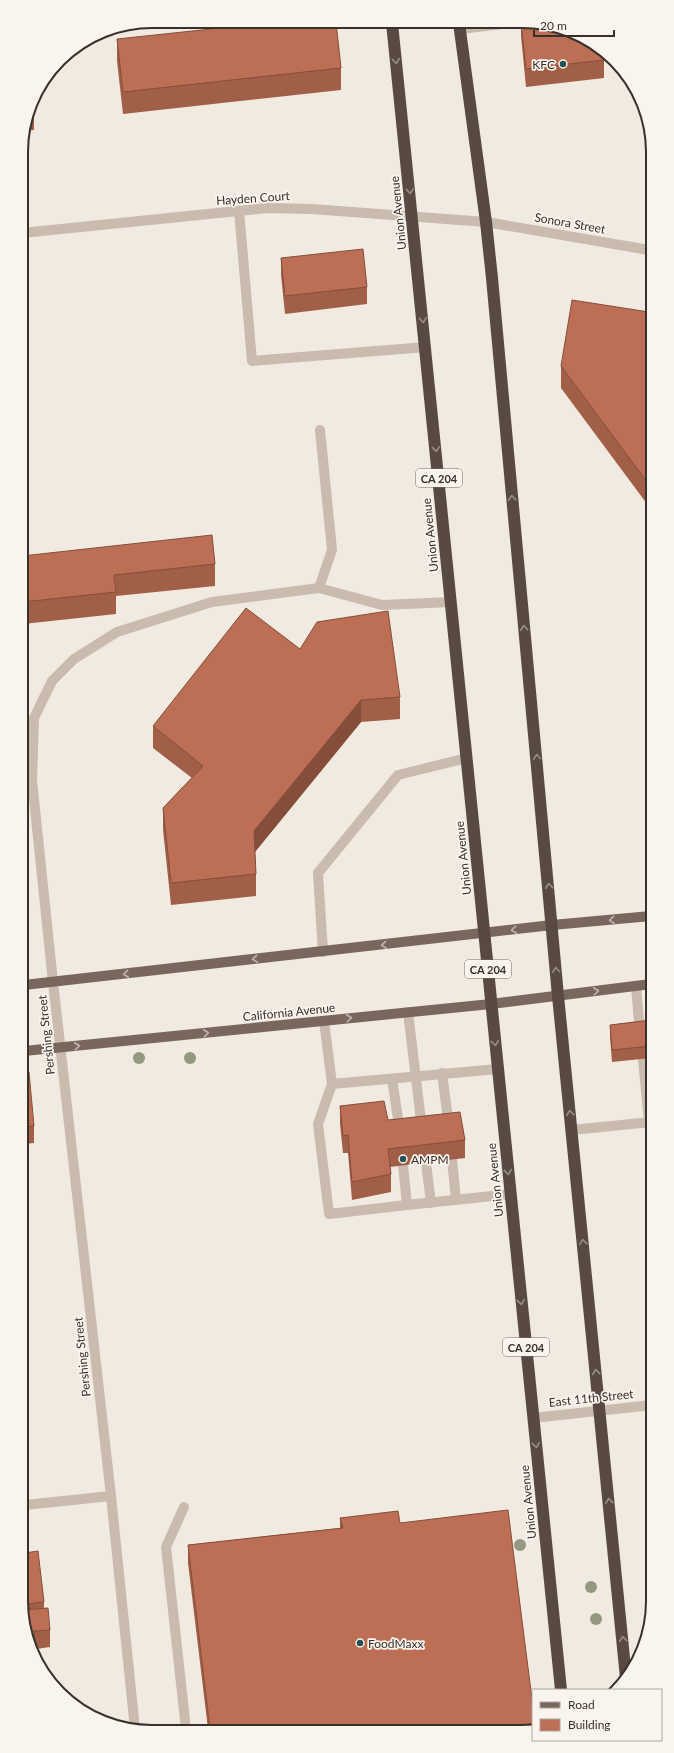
<svg xmlns="http://www.w3.org/2000/svg" width="674" height="1753" viewBox="0 0 674 1753" font-family="Lato,sans-serif">
	<style>
		.lines { fill: none; stroke-linecap: round; stroke-linejoin: round }
		.lane { stroke: #c9bbad; stroke-width: 10 }
		.street { stroke: #c9bbad; stroke-width: 10 }
		.primary { stroke: #79675e; stroke-width: 10 }
		.highway { stroke: #584a43; stroke-width: 12 }
		.tree { fill: #949880 }
		.wall { fill: #a25f48 }
		.shaded-wall { fill: #844e3b }
		.building { fill: #bc6f54; stroke: #844e3b }
		.oneway { stroke: #988e87 }
		.oneway2 { stroke: #bfb5ad }
		.poi-dot { fill: #245257; stroke: #f9f4ed; stroke-width: 1.5 }
		.labels { text-anchor: middle; dominant-baseline: central; stroke-width: 3.5; stroke-linejoin: round; paint-order: stroke }
		.shield { fill: #f9f4ed; stroke: #726b65; stroke-width: 1 }
		.shield-label { font-size: 11px; font-weight: bold; fill: #38302b }
		.poi-label { font-size: 12px; fill: #38302b; stroke: #f9f4ed; text-anchor: start }
		.street-label { font-size: 12px; fill: #38302b; stroke: #f9f4ed }
		.rim { fill: none; stroke: #38302b; stroke-width: 2 }
	</style>
	<rect width="100%" height="100%" fill="#f1eae1"/>
	<g class="lines">
		<g class="lane">
			<path d="M 460,29 L 512,23"/>
			<path d="M 239,211 L 252,361 L 426,347"/>
			<path d="M 320,430 L 332,550 L 319,588 L 382,605 L 451,602"/>
			<path d="M 323,952 L 318,873 L 398,775 L 467,758"/>
			<path d="M 53,982 L 32,780 L 34,718 L 52,681 L 74,659 L 117,632 L 212,602 L 319,588"/>
			<path d="M 636,986 L 640,1034"/>
			<path d="M 408,1012 L 422,1129"/>
			<path d="M 324,1021 L 332,1084 L 498,1069"/>
			<path d="M 643,1059 L 649,1123"/>
			<path d="M 442,1073 L 449,1127"/>
			<path d="M 392,1079 L 400,1132"/>
			<path d="M 332,1084 L 318,1124 L 329,1214 L 407,1205"/>
			<path d="M 572,1130 L 651,1122"/>
			<path d="M 452,1159 L 456,1200"/>
			<path d="M 426,1163 L 431,1203"/>
			<path d="M 403,1165 L 407,1205 L 511,1194"/>
			<path d="M 184,1507 L 166,1547 L 186,1729"/>
		</g>
		<g class="street">
			<path d="M 22,233 L 267,208 L 312,209 L 486,222 L 649,250"/>
			<path d="M 53,982 L 111,1496 L 135,1729"/>
			<path d="M 533,1418 L 652,1405"/>
			<path d="M 25,1505 L 111,1496"/>
		</g>
		<g class="primary">
			<path d="M 24,985 L 552,925 L 651,916"/>
			<path d="M 24,1051 L 491,1004 L 651,984"/>
		</g>
		<g class="highway">
			<path d="M 392,23 L 561,1690"/>
			<path d="M 459,23 L 486,222 L 492,278 L 558,996 L 626,1678"/>
		</g>
	</g>
	<g class="tree">
		<circle cx="139" cy="1058" r="6"/>
		<circle cx="190" cy="1058" r="6"/>
		<circle cx="520" cy="1545" r="6"/>
		<circle cx="591" cy="1587" r="6"/>
		<circle cx="596" cy="1619" r="6"/>
	</g>
	<g class="wall">
		<path d="M 521,23 L 548,23 L 604,60 L 604,78 L 526,87 L 521,36 Z"/>
		<path d="M 117,39 L 341,68 L 341,90 L 123,114 L 117,61 Z"/>
		<path d="M 33,101 L 34,113 L 34,130 L 24,131 Z"/>
		<path d="M 281,258 L 367,287 L 367,304 L 285,314 L 281,275 Z"/>
		<path d="M 649,312 L 650,508 L 561,388 L 561,366 Z"/>
		<path d="M 22,556 L 215,564 L 215,586 L 116,596 L 116,614 L 23,624 Z"/>
		<path d="M 300,649 L 400,697 L 400,719 L 361,722 L 255,852 L 256,874 L 256,896 L 171,905 L 163,830 L 163,808 L 192,778 L 153,748 L 153,726 Z"/>
		<path d="M 651,1020 L 651,1058 L 612,1062 L 610,1037 L 610,1025 Z"/>
		<path d="M 24,1073 L 34,1126 L 34,1143 L 24,1144 Z"/>
		<path d="M 340,1106 L 388,1120 L 465,1140 L 465,1158 L 390,1167 L 391,1174 L 391,1192 L 352,1200 L 348,1153 L 343,1153 L 340,1124 Z"/>
		<path d="M 650,1433 L 652,1433 L 652,1472 L 650,1446 Z"/>
		<path d="M 25,1439 L 26,1453 L 26,1470 L 25,1470 Z"/>
		<path d="M 340,1518 L 400,1523 L 533,1728 L 208,1729 L 188,1563 L 188,1545 L 340,1528 Z"/>
		<path d="M 25,1553 L 44,1602 L 44,1609 L 50,1630 L 50,1647 L 36,1649 L 37,1664 L 25,1635 Z"/>
	</g>
	<path class="shaded-wall" d="M 361,700 L 361,722 L 254,853 L 254,831 Z"/>
	<g class="building">
		<path d="M 277,22 L 336,22 L 341,68 L 123,92 L 117,39 Z"/>
		<path d="M 521,23 L 548,23 L 603,51 L 604,60 L 526,69 Z"/>
		<path d="M 33,101 L 34,113 L 29,113 Z"/>
		<path d="M 363,249 L 367,287 L 285,296 L 281,258 Z"/>
		<path d="M 572,300 L 649,312 L 650,486 L 561,366 Z"/>
		<path d="M 212,535 L 215,564 L 114,575 L 116,592 L 23,602 L 22,556 Z"/>
		<path d="M 246,608 L 300,649 L 317,622 L 388,611 L 400,697 L 361,700 L 254,831 L 256,874 L 171,883 L 163,808 L 203,766 L 153,726 Z"/>
		<path d="M 651,1020 L 651,1046 L 612,1050 L 610,1025 Z"/>
		<path d="M 29,1072 L 34,1126 L 24,1127 L 24,1073 Z"/>
		<path d="M 384,1101 L 388,1120 L 460,1112 L 465,1140 L 388,1149 L 391,1174 L 352,1182 L 348,1135 L 343,1136 L 340,1106 Z"/>
		<path d="M 650,1433 L 652,1433 L 652,1459 Z"/>
		<path d="M 25,1439 L 26,1453 L 25,1453 Z"/>
		<path d="M 508,1510 L 533,1707 L 533,1728 L 210,1729 L 188,1545 L 343,1528 L 340,1518 L 398,1511 L 400,1523 Z"/>
		<path d="M 38,1551 L 44,1602 L 25,1604 L 25,1553 Z"/>
		<path d="M 48,1608 L 50,1630 L 34,1631 L 37,1661 L 36,1661 L 25,1635 L 25,1610 Z"/>
	</g>
	<defs><path id="oneway-chevron" d="M-2-3.5L2.5 0L-2 3.5" fill="none" stroke-width="1.6" stroke-linecap="round" stroke-linejoin="round"/></defs>
	<g class="oneway">
		<use href="#oneway-chevron" transform="translate(396 61) rotate(84)"/>
		<use href="#oneway-chevron" transform="translate(410 191) rotate(84)"/>
		<use href="#oneway-chevron" transform="translate(423 320) rotate(85)"/>
		<use href="#oneway-chevron" transform="translate(436 449) rotate(84)"/>
		<use href="#oneway-chevron" transform="translate(512 498) rotate(-95)"/>
		<use href="#oneway-chevron" transform="translate(524 628) rotate(-95)"/>
		<use href="#oneway-chevron" transform="translate(537 757) rotate(-95)"/>
		<use href="#oneway-chevron" transform="translate(549 886) rotate(-95)"/>
		<use href="#oneway-chevron" transform="translate(556 970) rotate(-94)"/>
		<use href="#oneway-chevron" transform="translate(495 1043) rotate(84)"/>
		<use href="#oneway-chevron" transform="translate(570 1113) rotate(-96)"/>
		<use href="#oneway-chevron" transform="translate(508 1172) rotate(84)"/>
		<use href="#oneway-chevron" transform="translate(583 1242) rotate(-96)"/>
		<use href="#oneway-chevron" transform="translate(521 1302) rotate(84)"/>
		<use href="#oneway-chevron" transform="translate(596 1372) rotate(-96)"/>
		<use href="#oneway-chevron" transform="translate(536 1445) rotate(84)"/>
		<use href="#oneway-chevron" transform="translate(609 1501) rotate(-96)"/>
		<use href="#oneway-chevron" transform="translate(623 1639) rotate(-96)"/>
	</g>
	<g class="oneway2">
		<use href="#oneway-chevron" transform="translate(612 920) rotate(175)"/>
		<use href="#oneway-chevron" transform="translate(514 930) rotate(173)"/>
		<use href="#oneway-chevron" transform="translate(384 945) rotate(174)"/>
		<use href="#oneway-chevron" transform="translate(255 959) rotate(174)"/>
		<use href="#oneway-chevron" transform="translate(126 974) rotate(174)"/>
		<use href="#oneway-chevron" transform="translate(596 991) rotate(-7)"/>
		<use href="#oneway-chevron" transform="translate(349 1018) rotate(-6)"/>
		<use href="#oneway-chevron" transform="translate(206 1033) rotate(-6)"/>
		<use href="#oneway-chevron" transform="translate(77 1046) rotate(-6)"/>
	</g>
	<g class="poi-dot">
		<circle cx="563" cy="64" r="4"/>
		<circle cx="403" cy="1159" r="4"/>
		<circle cx="360" cy="1643" r="4"/>
	</g>
	<g class="labels">
		<g class="shield">
			<rect x="416" y="469" width="46" height="18" rx="3"/>
			<rect x="465" y="960" width="46" height="18" rx="3"/>
			<rect x="503" y="1338" width="46" height="18" rx="3"/>
		</g>
		<g class="shield-label">
			<text x="439" y="478">CA 204</text>
			<text x="488" y="969">CA 204</text>
			<text x="526" y="1347">CA 204</text>
		</g>
		<g class="poi-label">
			<text x="555" y="64" text-anchor="end">KFC</text>
			<text x="411" y="1159">AMPM</text>
			<text x="368" y="1643">FoodMaxx</text>
		</g>
		<g class="street-label">
			<text transform="translate(253 198) rotate(-4)">Hayden Court</text>
			<text transform="translate(398 213) rotate(-96)">Union Avenue</text>
			<text transform="translate(570 223) rotate(10)">Sonora Street</text>
			<text transform="translate(430 535) rotate(-96)">Union Avenue</text>
			<text transform="translate(463 858) rotate(-96)">Union Avenue</text>
			<text transform="translate(289 1012) rotate(-6)">California Avenue</text>
			<text transform="translate(46 1035) rotate(-96)">Pershing Street</text>
			<text transform="translate(495 1180) rotate(-96)">Union Avenue</text>
			<text transform="translate(82 1357) rotate(-96)">Pershing Street</text>
			<text transform="translate(591 1398) rotate(-6)">East 11th Street</text>
			<text transform="translate(528 1502) rotate(-96)">Union Avenue</text>
		</g>
	</g>
	<path d="M0 0H674V1753H0ZM152 28H522A124 124 0 0 1 646 152V1601A124 124 0 0 1 522 1725H152A124 124 0 0 1 28 1601V152A124 124 0 0 1 152 28Z" fill="#f9f4ed" fill-rule="evenodd"/>
	<path class="rim" d="M152 28H522A124 124 0 0 1 646 152V1601A124 124 0 0 1 522 1725H152A124 124 0 0 1 28 1601V152A124 124 0 0 1 152 28Z"/>
	<rect x="532" y="1689" width="130" height="52" fill="#f9f4ed" stroke="#aca69f"/>
	<rect x="540" y="1702" width="20" height="6" fill="#79675e" stroke="#aca69f"/>
	<text x="568" y="1709" font-size="12" fill="#38302b">Road</text>
	<rect x="540" y="1719" width="20" height="12" fill="#bc6f54" stroke="#aca69f"/>
	<text x="568" y="1729" font-size="12" fill="#38302b">Building</text>
	<path d="M534 30v6h80v-6" fill="none" stroke="#38302b" stroke-width="2"/>
	<text x="540" y="30" font-size="12" fill="#38302b" stroke="#f9f4ed" stroke-width="3" paint-order="stroke">20 m</text>
</svg>
